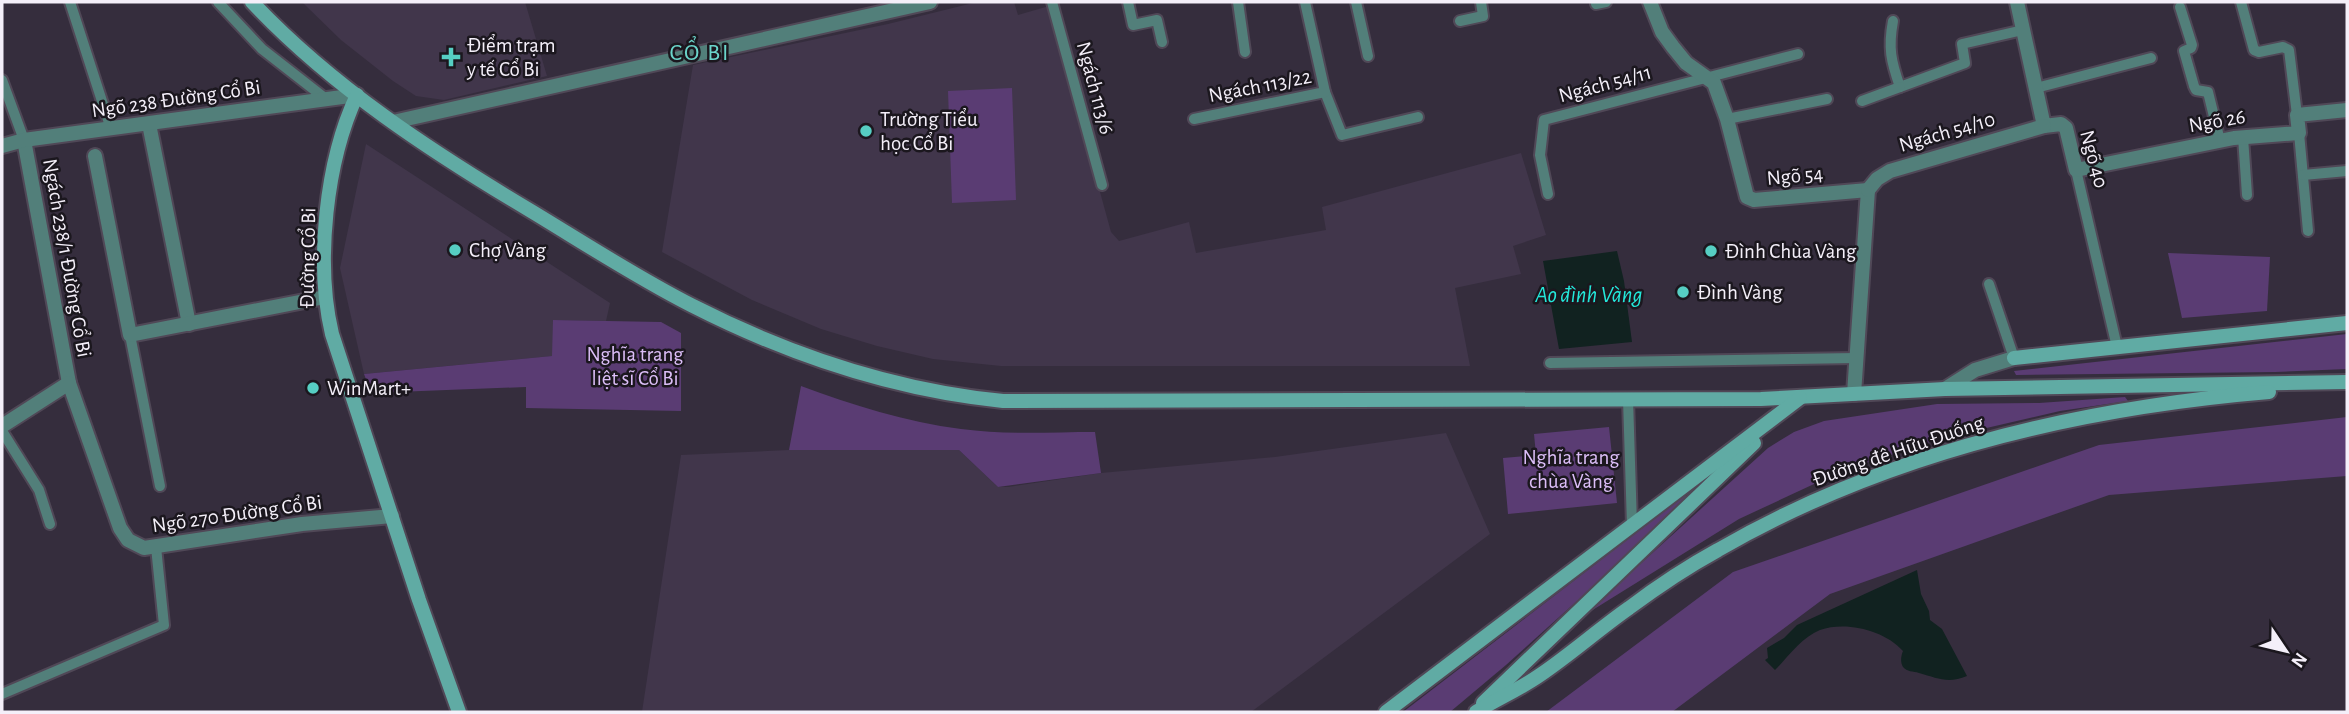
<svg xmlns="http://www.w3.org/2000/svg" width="2349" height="714" viewBox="0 0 2349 714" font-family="'Alegreya Sans',sans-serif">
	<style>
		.built { fill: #41364b }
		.green { fill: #5a3c73 }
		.water { fill: #112220 }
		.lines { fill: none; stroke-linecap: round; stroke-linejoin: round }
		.lane-casing { stroke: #504857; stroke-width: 14 }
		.street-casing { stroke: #504857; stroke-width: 18 }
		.secondary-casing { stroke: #504857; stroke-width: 18 }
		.lane { stroke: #527f7a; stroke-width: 10 }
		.street { stroke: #527f7a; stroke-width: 14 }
		.secondary { stroke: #60aba4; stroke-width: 14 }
		.poi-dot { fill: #56cec3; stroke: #1b171e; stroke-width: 2.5 }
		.labels { text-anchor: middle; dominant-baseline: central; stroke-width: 5; stroke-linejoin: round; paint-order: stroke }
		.poi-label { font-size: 21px; fill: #f4eff9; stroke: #1b171e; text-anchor: start }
		.street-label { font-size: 21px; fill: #f4eff9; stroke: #1b171e }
		.park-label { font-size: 21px; fill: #dcbef8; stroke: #1b171e }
		.water-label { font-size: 23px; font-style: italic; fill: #23e8da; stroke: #1b171e }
		.quarter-label { font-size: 24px; letter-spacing: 2px; fill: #6bd5cb; stroke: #1b171e }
	</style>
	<rect width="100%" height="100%" fill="#352d3d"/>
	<g class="built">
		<path d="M 302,2 L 525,2 L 547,76 L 444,100 L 416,96 L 393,81 L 341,40 Z"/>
		<path d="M 977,2 L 1014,2 L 1018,15 L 1049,6 L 1111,232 L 1119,241 L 1189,222 L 1196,253 L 1326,230 L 1322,207 L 1521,153 L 1546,235 L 1513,246 L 1521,274 L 1455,288 L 1470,366 L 1001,366 L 933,359 L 877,346 L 821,329 L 752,300 L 662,252 L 693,65 L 888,24 Z"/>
		<path d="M 366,144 L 610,303 L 606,321 L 553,320 L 553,356 L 364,374 L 340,268 Z"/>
		<path d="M 1446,433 L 1490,534 L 1251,712 L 642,712 L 681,455 L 789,450 L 959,450 L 998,487 L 1008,487 L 1101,473 L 1275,457 Z"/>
	</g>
	<g class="green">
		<path d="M 1012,88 L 1016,200 L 952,203 L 948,91 Z"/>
		<path d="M 2168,253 L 2270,257 L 2267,311 L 2182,318 Z"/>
		<path d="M 553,320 L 661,322 L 681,333 L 681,411 L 526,408 L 526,387 L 371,393 L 364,374 L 552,356 Z"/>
		<path d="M 2347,334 L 2347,369 L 2275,372 L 2016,375 L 2014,371 Z"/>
		<path d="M 801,386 C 852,405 906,422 961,429 C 1005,435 1051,432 1095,432 L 1101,473 L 998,487 L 959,450 L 789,450 Z"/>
		<path d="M 2125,397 L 2128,401 L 2060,411 L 1939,439 L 1842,471 L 1739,519 L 1583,616 L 1768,448 L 1794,432 L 1824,421 L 1937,404 L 2039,403 Z"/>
		<path d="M 2347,417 L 2347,476 L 2109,495 L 1830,594 L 1672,712 L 1546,712 L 1733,572 L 2099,445 Z"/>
		<path d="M 1609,427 L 1617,503 L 1508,514 L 1503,458 L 1536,455 L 1534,434 Z"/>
		<path d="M 1684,496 L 1687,496 L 1689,500 L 1506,665 L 1450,712 L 1403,712 Z"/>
	</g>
	<g class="water">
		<path d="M 1617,251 L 1624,281 L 1632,342 L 1559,349 L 1543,261 Z"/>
		<path d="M 1917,570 L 1921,594 L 1929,611 L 1930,620 L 1942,629 L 1967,676 C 1948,684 1937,678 1919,673 C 1913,671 1907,672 1903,667 C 1900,662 1901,656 1903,651 C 1884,630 1846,621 1820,630 C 1802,637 1788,657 1775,670 L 1765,660 L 1768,658 L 1767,648 L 1784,638 L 1797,625 Z"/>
	</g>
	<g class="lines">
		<g class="lane-casing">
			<g id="lane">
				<path d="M 70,2 L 111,129"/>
				<path d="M 218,2 L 262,49 L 326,99"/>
				<path d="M 1052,2 L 1102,185"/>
				<path d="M 1128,2 L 1133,25 L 1157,20 L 1162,42"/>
				<path d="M 1238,2 L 1245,52"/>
				<path d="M 1356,2 L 1368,56"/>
				<path d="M 2241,2 L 2254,50 L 2259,52 L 2283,47 L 2289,50 L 2297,115"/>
				<path d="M 1596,4 L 1606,2"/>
				<path d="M 2180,7 L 2192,45 L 2191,48 L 2184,51 L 2194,86 L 2196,90 L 2208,92 L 2220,141"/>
				<path d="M 1460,21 L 1483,16 L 1481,2"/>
				<path d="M 1893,21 C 1888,48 1891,61 1900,87 L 1965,63 L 1962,44 L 2023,30"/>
				<path d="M 2,80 L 24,140"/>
				<path d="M 2036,88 L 2151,58"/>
				<path d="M 1325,92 L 1342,135 L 1418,117"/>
				<path d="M 1862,101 L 1900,87"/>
				<path d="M 1194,119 L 1325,92 L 1305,2"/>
				<path d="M 1727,119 L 1827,99"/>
				<path d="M 2299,133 L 2308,231"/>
				<path d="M 2243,137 L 2247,195"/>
				<path d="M 2076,170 L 2117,347"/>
				<path d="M 2303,175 L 2347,171"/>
				<path d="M 1548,194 L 1540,155 L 1544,120 L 1798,54"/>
				<path d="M 1989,284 L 2014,358"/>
				<path d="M 130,335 L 160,486"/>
				<path d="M 1550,363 L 1856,358"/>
				<path d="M 1628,399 L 1632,525"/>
				<path d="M 2,431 L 39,490 L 50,524"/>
				<path d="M 2,694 L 164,625 L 156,547"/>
			</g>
		</g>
		<g class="street-casing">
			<g id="street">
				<path d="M 1650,2 L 1662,32 L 1673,47 L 1686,63 L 1714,83 L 1727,119 L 1747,197 L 1754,200 L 1868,190 L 1854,394"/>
				<path d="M 2017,2 L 2044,126 L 2061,124 L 2066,128 L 2076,170 L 2234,138 L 2299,133 L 2297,115 L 2347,110"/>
				<path d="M 393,122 L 930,2"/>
				<path d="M 149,124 L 189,324"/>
				<path d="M 24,140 L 69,383"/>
				<path d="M 2,146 L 24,140 L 357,95"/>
				<path d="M 95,156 L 130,335 L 325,297"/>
				<path d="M 1868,190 L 1877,179 L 1890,171 L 2044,126"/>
				<path d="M 1945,389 L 1975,370 L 2014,358"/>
				<path d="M 2,426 L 69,383 L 120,528 L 128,540 L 144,548 L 302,524 L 392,516"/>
			</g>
		</g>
		<g class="secondary-casing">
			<g id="secondary">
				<path d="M 252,2 C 332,87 432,152 531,211 C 584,243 636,277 691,305 C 789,355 893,390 1003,401 L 1761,399 L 1945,389 L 2347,382"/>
				<path d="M 357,95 C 326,161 315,263 332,334 L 419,600 L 459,712"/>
				<path d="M 2014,358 L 2347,323"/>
				<path d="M 1483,703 L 1754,443"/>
				<path d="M 1386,712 L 1800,398"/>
				<path d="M 1476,712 C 1497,699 1520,689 1540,675 C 1571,654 1599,629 1629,608 C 1657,587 1687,567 1718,550 C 1884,454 2079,408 2269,392"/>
			</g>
		</g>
		<use href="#lane" class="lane"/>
		<use href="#street" class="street"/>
		<use href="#secondary" class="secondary"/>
	</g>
	<g class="poi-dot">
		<path d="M447.5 46.5h7v7h7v7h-7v7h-7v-7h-7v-7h7z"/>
		<circle cx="866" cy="131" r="7"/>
		<circle cx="455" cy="250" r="7"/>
		<circle cx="1711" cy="251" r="7"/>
		<circle cx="1683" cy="292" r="7"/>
		<circle cx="313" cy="388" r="7"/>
	</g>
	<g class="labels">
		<g class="poi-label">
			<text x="467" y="45">Điểm trạm<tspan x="467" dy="24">y tế Cổ Bi</tspan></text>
			<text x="880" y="119">Trường Tiểu<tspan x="880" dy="24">học Cổ Bi</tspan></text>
			<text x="469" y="250">Chợ Vàng</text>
			<text x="1725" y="251">Đình Chùa Vàng</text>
			<text x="1697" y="292">Đình Vàng</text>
			<text x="327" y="388">WinMart+</text>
		</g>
		<g class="street-label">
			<text transform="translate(1605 84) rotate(-15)">Ngách 54/11</text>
			<text transform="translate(1260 86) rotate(-11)">Ngách 113/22</text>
			<text transform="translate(1095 88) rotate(75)">Ngách 113/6</text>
			<text transform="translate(176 99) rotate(-8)">Ngõ 238 Đường Cổ Bi</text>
			<text transform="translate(2217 121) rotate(-10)">Ngõ 26</text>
			<text transform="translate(1947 132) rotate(-16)">Ngách 54/10</text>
			<text transform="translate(2094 159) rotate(75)">Ngõ 40</text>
			<text transform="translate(1795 176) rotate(-5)">Ngõ 54</text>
			<text transform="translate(67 258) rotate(80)">Ngách 238/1 Đường Cổ Bi</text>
			<text transform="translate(308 258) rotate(-89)">Đường Cổ Bi</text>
			<text transform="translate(1898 451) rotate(-19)">Đường đê Hữu Đuống</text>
			<text transform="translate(237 514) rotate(-8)">Ngõ 270 Đường Cổ Bi</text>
		</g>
		<g class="park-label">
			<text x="635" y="354">Nghĩa trang<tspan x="635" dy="24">liệt sĩ Cổ Bi</tspan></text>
			<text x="1571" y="457">Nghĩa trang<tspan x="1571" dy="24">chùa Vàng</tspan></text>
		</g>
		<g class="water-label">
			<text x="1589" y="295">Ao đình Vàng</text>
		</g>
		<g class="quarter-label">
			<text x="700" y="53">CỔ BI</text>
		</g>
	</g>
	<rect width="2349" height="714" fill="none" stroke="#f4eff9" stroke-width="7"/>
	<g transform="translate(2286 651) rotate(125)" stroke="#1b171e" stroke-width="5" paint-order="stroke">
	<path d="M0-5L12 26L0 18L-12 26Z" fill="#f4eff9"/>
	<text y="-10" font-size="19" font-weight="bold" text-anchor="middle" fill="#f4eff9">N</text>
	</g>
</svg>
